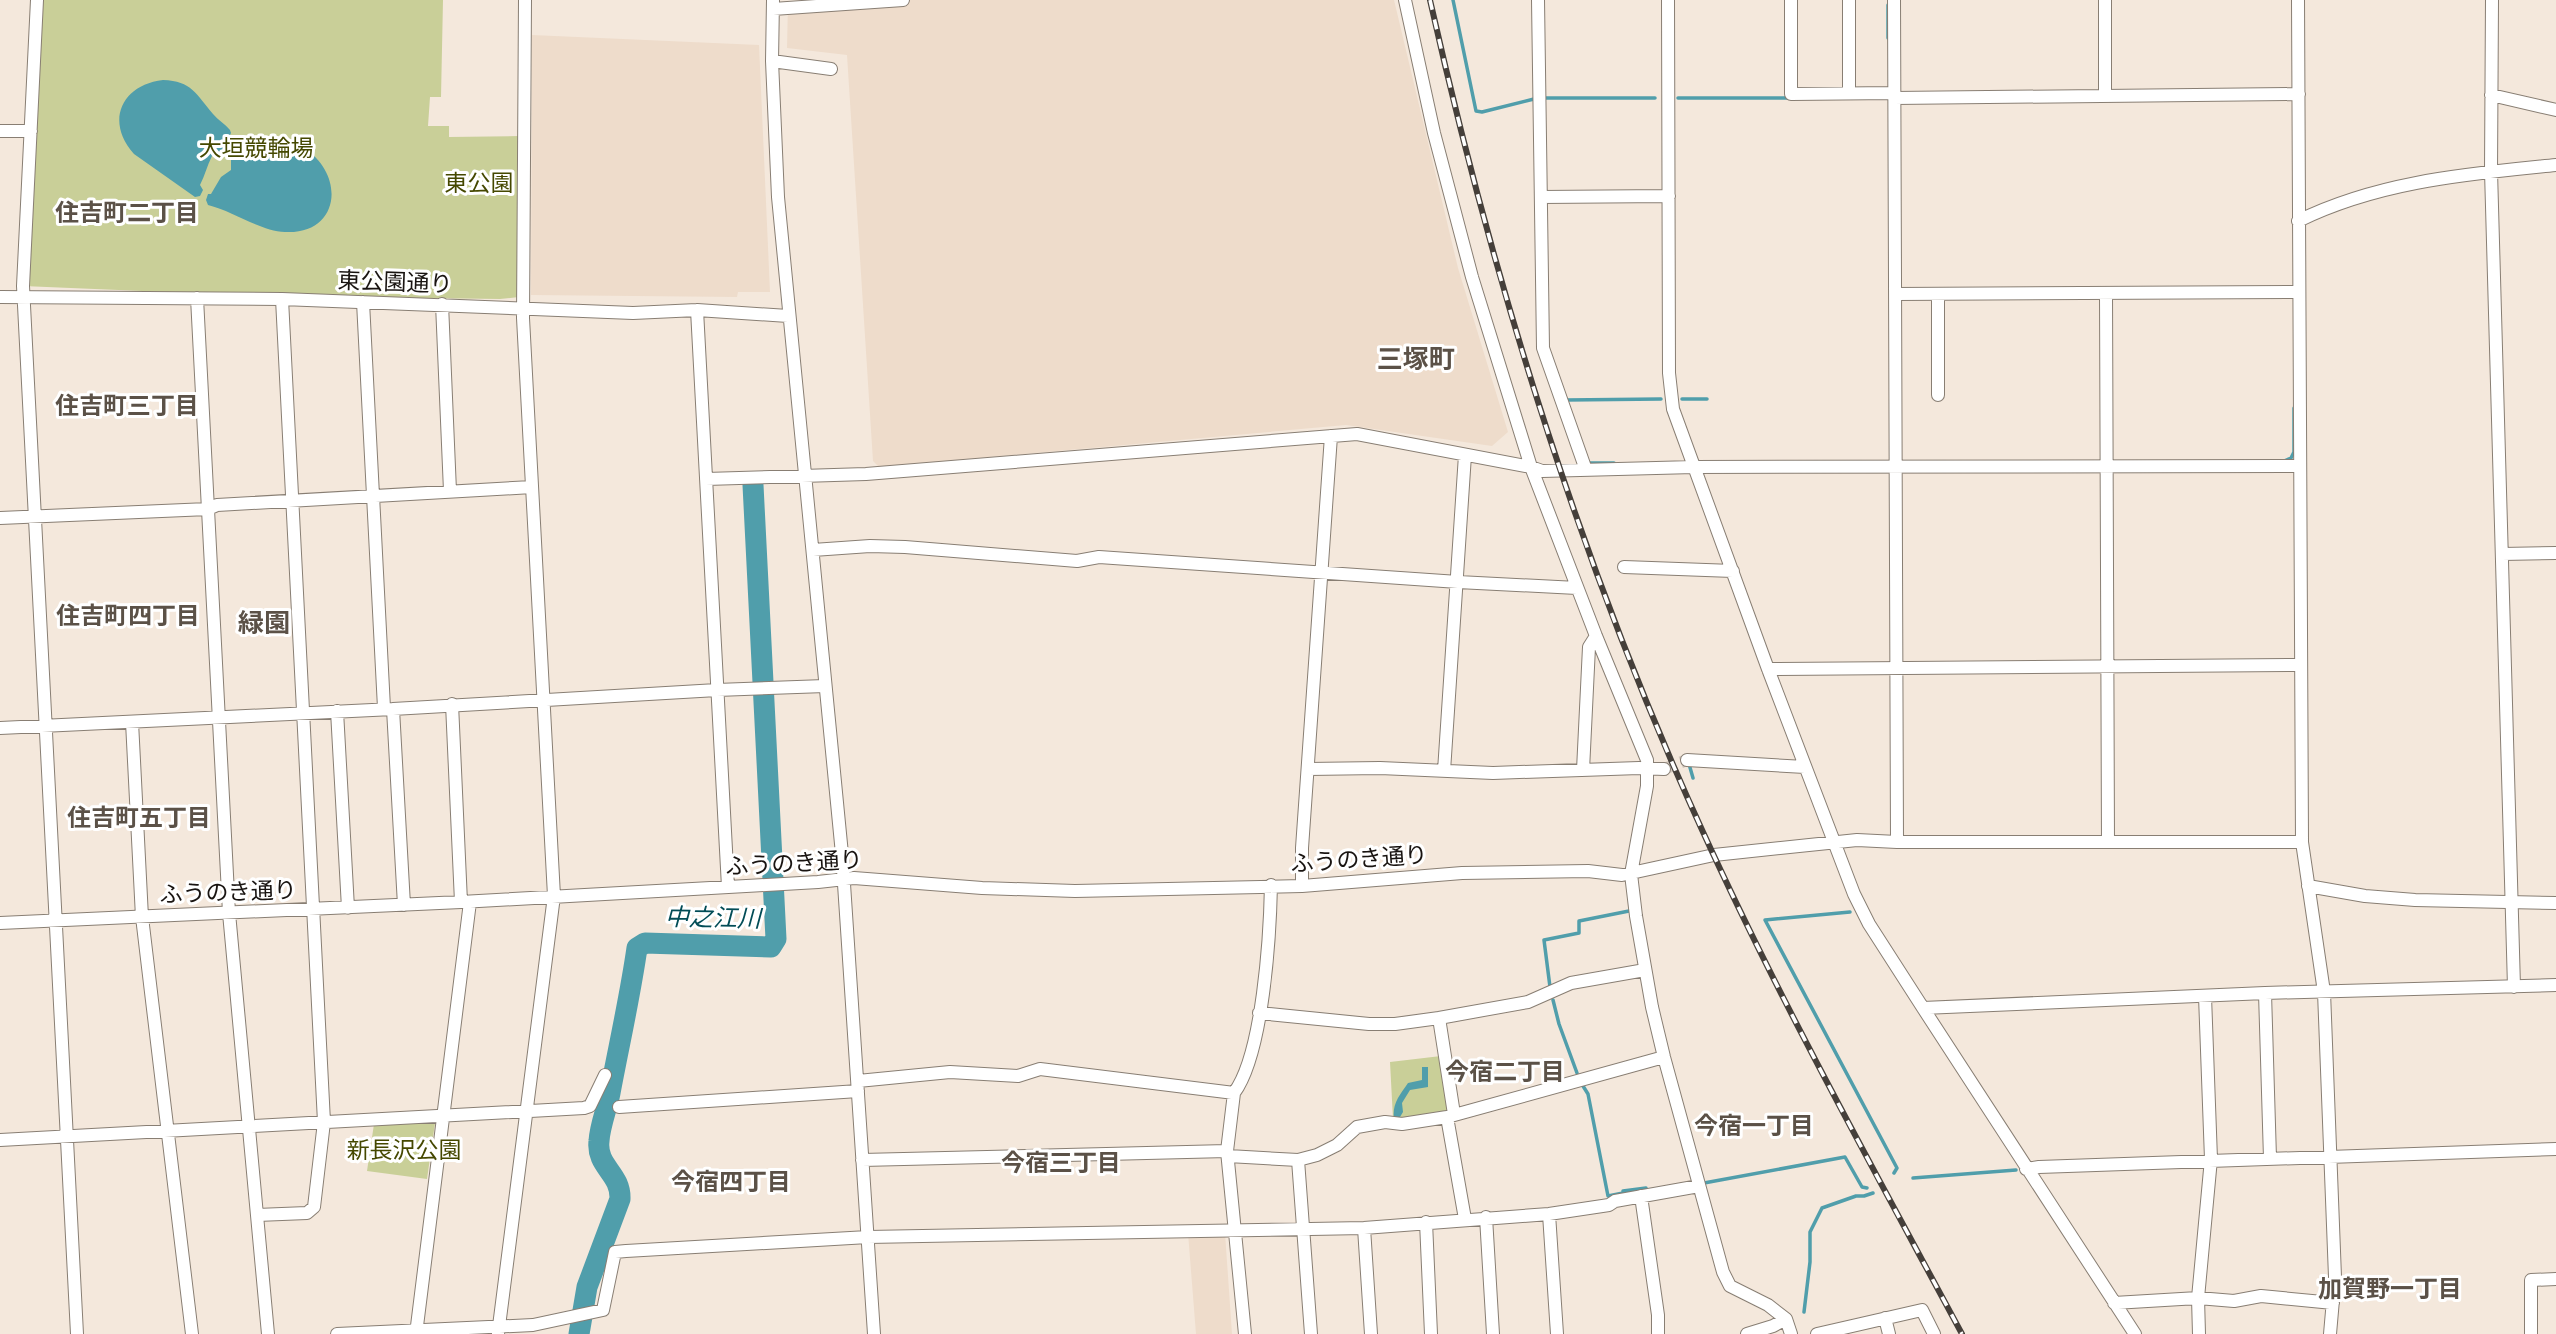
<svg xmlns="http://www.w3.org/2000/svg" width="2556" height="1334" viewBox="0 0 2556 1334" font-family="'Space Grotesk','Noto Sans JP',sans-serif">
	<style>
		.built { fill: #eedccb }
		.green { fill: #c9cf98 }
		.water { fill: #509eab }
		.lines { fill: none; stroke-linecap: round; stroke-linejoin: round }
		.stream { stroke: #509eab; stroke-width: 3.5 }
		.river { stroke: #509eab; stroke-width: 21 }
		.minor-tunnel { stroke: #d3c8be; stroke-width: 12; stroke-dasharray: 12 6; stroke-linecap: butt }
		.minor-casing { stroke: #887e73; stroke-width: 14 }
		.minor { stroke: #fff; stroke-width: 12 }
		.rail-casing { stroke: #453f3a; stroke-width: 6 }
		.rail { stroke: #fff; stroke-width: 3.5; stroke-dasharray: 10; stroke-linecap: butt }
		.labels { text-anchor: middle; stroke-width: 6; stroke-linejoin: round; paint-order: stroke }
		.park-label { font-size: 23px; fill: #454800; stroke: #fff }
		.street-label { font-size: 23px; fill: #191411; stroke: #fff }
		.neighbourhood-label { font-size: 24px; font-weight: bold; fill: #5b5147; stroke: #fff }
		.water-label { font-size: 24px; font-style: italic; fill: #024c56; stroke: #fff }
		.quarter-label { font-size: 26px; font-weight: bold; fill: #5b5147; stroke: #fff }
	</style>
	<rect width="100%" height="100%" fill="#f4e8dc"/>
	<path class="built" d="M 807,0 L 1394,0 L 1458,268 L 1508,432 L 1492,446 L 1346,425 L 879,467 L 873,461 L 847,55 L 787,48 L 788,2 Z
		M 532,35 L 759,45 L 770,292 L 738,292 L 737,297 L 531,295 Z
		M 1188,1233 L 1225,1233 L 1232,1334 L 1196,1334 Z"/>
	<path class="green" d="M 37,0 L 443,0 L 441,97 L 430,97 L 428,126 L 449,126 L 449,137 L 519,136 L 519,297 L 500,299 L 261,296 L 23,286 Z
		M 1441,1056 L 1449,1111 L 1393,1119 L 1390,1062 Z
		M 435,1123 L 427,1179 L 367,1171 L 374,1124 Z"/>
	<path class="water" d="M 163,80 C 192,81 196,94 213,114 C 218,120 225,124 230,130 L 231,133 L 221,153 L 212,156 C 207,166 205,175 200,185 L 203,190 L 200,196 L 195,197 L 134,154 C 105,122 121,85 163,80 Z
		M 242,137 C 251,137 254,141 262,144 C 276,148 291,139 304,148 C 347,176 339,235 285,232 C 260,231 233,211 208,205 L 206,200 L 208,194 L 211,194 L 221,177 L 231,170 L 231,156 L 235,149 L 232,147 L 236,140 L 238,141 Z
		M 1422,1067 L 1428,1067 L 1428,1087 L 1410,1090 L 1402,1103 L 1403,1112 L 1400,1117 L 1394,1119 C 1392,1104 1399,1096 1408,1083 L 1422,1080 Z"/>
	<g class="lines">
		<path class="stream" d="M 1453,0 L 1476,111 L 1482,112 L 1534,99
			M 1888,5 L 1888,38
			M 1544,98 L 1655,98
			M 1678,98 L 1790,98
			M 1682,399 L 1707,399
			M 1566,400 L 1661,399
			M 2284,461 L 2291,458 L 2294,452 L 2294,408
			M 1588,463 L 1614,463
			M 1689,764 L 1693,778
			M 1850,912 L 1765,920 L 1897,1168 L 1894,1173
			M 1550,987 L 1544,940 L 1579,933 L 1579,921 L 1629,911
			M 1553,1000 L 1559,1024 L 1577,1073
			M 1583,1086 L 1588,1094 L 1608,1196 L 1623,1193 L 1623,1191 L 1646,1188
			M 1913,1178 L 2016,1170
			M 1704,1183 L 1845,1157 L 1862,1187 L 1867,1188
			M 1804,1312 L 1810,1262 L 1810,1232 L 1822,1208 L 1856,1196 L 1864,1196 L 1873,1193"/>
		<path class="river" d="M 579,1334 L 587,1287 L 620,1199 C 621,1173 596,1167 599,1141 C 600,1125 607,1109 610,1093 C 619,1045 630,997 637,948 L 645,943 L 771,947 L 776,939 L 753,485"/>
		<path class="minor-tunnel" d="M 1664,769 L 1687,760"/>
		<g class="minor-casing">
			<path id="minor" d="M 37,0 L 23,286 L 77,1334
				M 773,0 L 772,61 L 778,197 L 842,854 L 874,1334
				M 1405,0 L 1434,133 L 1472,277 L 1531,467 L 1596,636 L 1647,760 L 1647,786 L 1631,874 L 1636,916 L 1652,1007 L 1664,1057 L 1723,1272 L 1730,1286 L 1768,1305 L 1786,1319 L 1791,1334
				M 1538,0 L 1543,348 L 1586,470
				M 1668,0 L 1669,373 L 1673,409 L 1768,669 L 1854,894 L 1869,924 L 1923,1008 L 2135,1334
				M 1791,0 L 1791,94 L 1894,93
				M 1849,0 L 1849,93
				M 1894,0 L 1897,842
				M 2298,0 L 2302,842 L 2324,992 L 2335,1277 L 2330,1334
				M 2492,0 L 2491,171 L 2514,987
				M 773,9 L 903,0
				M 772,61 L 831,69
				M 2105,95 L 2105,0
				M 2491,95 L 2556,110
				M 1894,98 L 2299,94
				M 0,131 L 31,131
				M 1541,197 L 1669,196
				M 2298,221 C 2379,181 2468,174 2556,165
				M 1896,294 L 2298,292
				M 2106,294 L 2108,842
				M 0,297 L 282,299 L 633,313 L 697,310 L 788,316
				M 197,298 L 229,913 L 268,1334
				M 363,302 L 384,708
				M 442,304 L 450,491
				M 697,310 L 728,887
				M 1938,395 L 1938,294
				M 706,479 L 866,474 L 1357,434 L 1531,467 L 1542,471 L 1694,467 L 2300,466
				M 0,518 L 208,509 L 217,505 L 532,487
				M 813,550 L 870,546 L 905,547 L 1077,561 L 1099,557 L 1458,582 L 1577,588
				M 2502,554 L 2556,553
				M 1624,567 L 1733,571
				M 1768,669 L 2301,665
				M 452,704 L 461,902
				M 393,709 L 404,905
				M 337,711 L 348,908
				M 132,722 L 142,917 L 192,1334
				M 0,728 L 393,709 L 717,690 L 825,686
				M 1687,760 L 1805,767
				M 1308,769 L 1380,768 L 1493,773 L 1639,768 L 1664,769
				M 1583,770 L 1589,647 L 1596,636
				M 1444,771 L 1465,455
				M 1302,886 L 1302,848 L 1331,436
				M 2308,886 L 2365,896 L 2415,900 L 2556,903
				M 0,923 L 461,902 L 818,882 L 854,878 L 982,888 L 1075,891 L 1302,886 L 1462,873 L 1588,871 L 1622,875 L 1714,855 L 1857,840 L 1897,842 L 2302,842
				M 2265,993 L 2270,1158
				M 1923,1008 L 2265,993 L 2556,985
				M 1259,1013 L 1369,1024 L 1395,1024 L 1439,1018
				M 858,1081 L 950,1072 L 1018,1076 L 1040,1069 L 1234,1093 L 1227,1151 L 1245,1334
				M 1234,1093 C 1263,1054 1270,936 1271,885
				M 619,1107 L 858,1091
				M 1454,1114 L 1439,1018 L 1528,1002 L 1571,983 L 1645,970
				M 1447,1117 L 1465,1219
				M 0,1140 L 584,1108 L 590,1106 L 605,1075
				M 1228,1156 L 1298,1160 L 1317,1155 L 1337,1145 L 1357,1127 L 1385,1122 L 1402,1124 L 1447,1117 L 1664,1057
				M 862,1160 L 1227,1151
				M 1298,1160 L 1311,1334
				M 2026,1169 L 2039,1167 L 2556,1149
				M 1641,1196 L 1658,1315 L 1658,1334
				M 1549,1214 L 1557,1334
				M 257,1215 L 307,1213 L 314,1207 L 324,1122 L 282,299
				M 1486,1217 L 1493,1334
				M 1426,1222 L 1431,1334
				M 1364,1228 L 1371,1334
				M 2114,1303 L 2198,1298 L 2234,1301 L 2261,1296 L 2333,1303
				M 1885,1318 L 1889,1334
				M 337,1334 L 533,1325 L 603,1310 L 615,1252 L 626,1251 L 868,1237 L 1364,1228 L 1549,1214 L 1609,1205 L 1615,1201 L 1699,1186
				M 416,1334 L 470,902
				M 498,1334 L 554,896 L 523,318 L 525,0
				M 1747,1334 L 1773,1326 L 1786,1319
				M 1817,1334 L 1922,1310 L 1934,1334
				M 2199,1334 L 2198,1298 L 2211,1159 L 2205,996
				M 2531,1334 L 2531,1280 L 2556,1279"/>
		</g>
		<use href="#minor" class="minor"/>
		<g class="rail-casing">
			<path id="rail" d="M 1430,0 C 1494,285 1581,566 1703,832 C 1781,1003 1873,1168 1962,1334"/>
		</g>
		<use href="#rail" class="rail"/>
	</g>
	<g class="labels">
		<g class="park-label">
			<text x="256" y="156">大垣競輪場</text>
			<text x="479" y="191">東公園</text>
			<text x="404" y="1158">新長沢公園</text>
		</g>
		<g class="street-label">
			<text transform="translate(395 282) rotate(2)" y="8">東公園通り</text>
			<text transform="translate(1359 859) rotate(-4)" y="8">ふうのき通り</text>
			<text transform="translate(794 863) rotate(-3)" y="8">ふうのき通り</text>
			<text transform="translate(228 892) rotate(-2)" y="8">ふうのき通り</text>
		</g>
		<g class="neighbourhood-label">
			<text x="127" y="221">住吉町二丁目</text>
			<text x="127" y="414">住吉町三丁目</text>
			<text x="128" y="624">住吉町四丁目</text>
			<text x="139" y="826">住吉町五丁目</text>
			<text x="1505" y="1080">今宿二丁目</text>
			<text x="1754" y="1134">今宿一丁目</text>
			<text x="1061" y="1171">今宿三丁目</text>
			<text x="731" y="1190">今宿四丁目</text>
			<text x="2390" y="1297">加賀野一丁目</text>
		</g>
		<g class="water-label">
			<text transform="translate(713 918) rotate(1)" y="8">中之江川</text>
		</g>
		<g class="quarter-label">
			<text x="1416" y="368">三塚町</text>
			<text x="264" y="632">緑園</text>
		</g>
	</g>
</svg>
